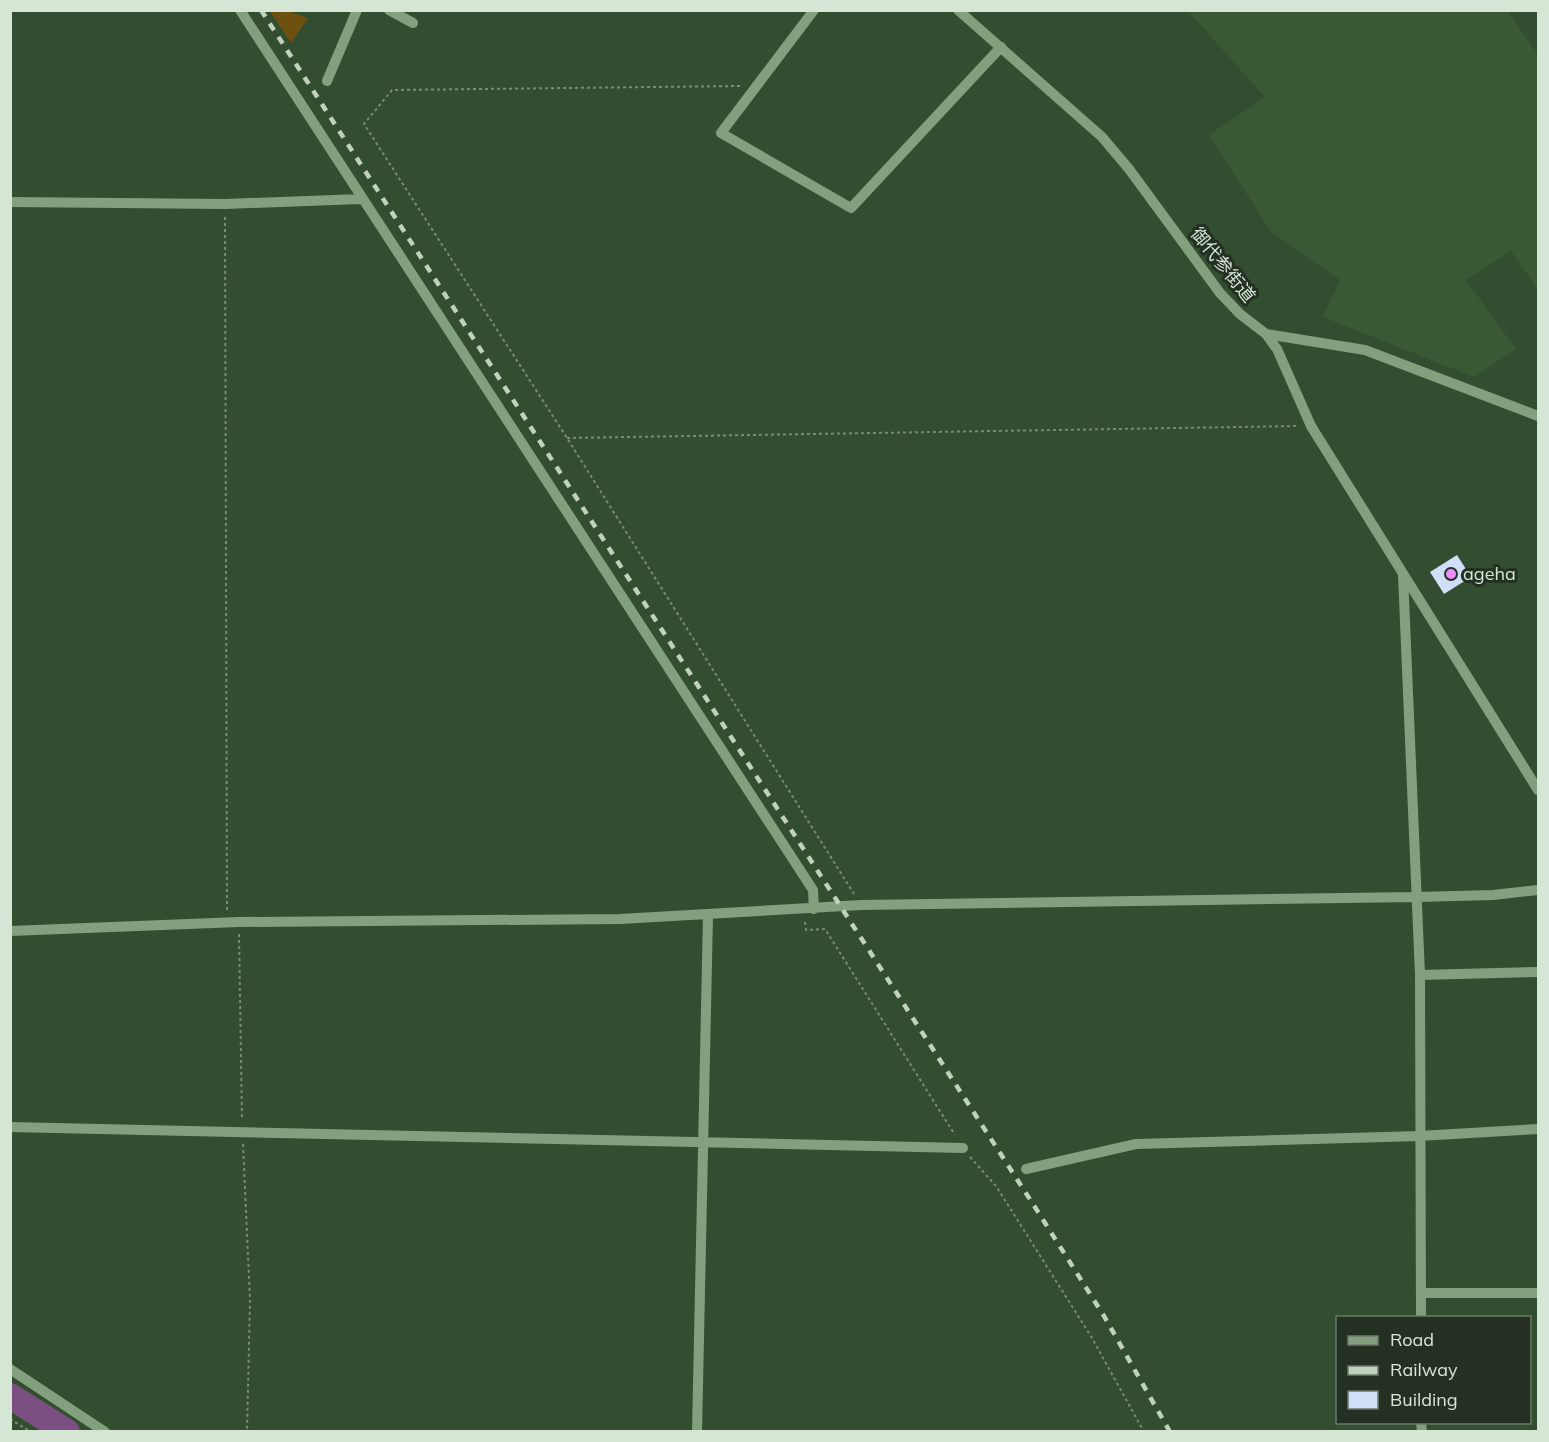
<svg xmlns="http://www.w3.org/2000/svg" width="1549" height="1442" viewBox="0 0 1549 1442" font-family="Mulish,'Noto Sans JP',sans-serif">
	<style>
		.built { fill: #395935 }
		.green { fill: #6f510f }
		.lines { fill: none; stroke-linecap: round; stroke-linejoin: round }
		.river { stroke: #7b4f82; stroke-width: 26 }
		.building { fill: #d0def7 }
		.path { stroke: #768c74; stroke-width: 2; stroke-dasharray: 3 3; stroke-linecap: butt }
		.minor { stroke: #83a07e; stroke-width: 10 }
		.rail { stroke: #c0d1be; stroke-width: 4.5; stroke-dasharray: 8 8; stroke-linecap: butt }
		.poi-dot { fill: #eb8dfb; stroke: #243022; stroke-width: 2 }
		.labels { text-anchor: middle; stroke-width: 6; stroke-linejoin: round; paint-order: stroke }
		.street-label { font-size: 18px; fill: #d6e6d4; stroke: #243022 }
		.poi-label { font-size: 18px; fill: #d6e6d4; stroke: #243022; text-anchor: start }
	</style>
	<rect width="100%" height="100%" fill="#334d30"/>
	<path class="built" d="M 1188,11 L 1508,11 L 1538,55 L 1538,290 L 1511,251 L 1466,280 L 1516,349 L 1474,377 L 1323,317 L 1340,280 L 1271,232 L 1209,135 L 1265,97 Z"/>
	<path class="green" d="M 270,11 L 288,11 L 308,18 L 291,43 Z"/>
	<g class="lines">
		<path class="river" d="M 10,1396 L 67,1432"/>
	</g>
	<path class="building" d="M 1457,555 L 1471,577 L 1444,594 L 1430,572 Z"/>
	<g class="lines">
		<path class="path" d="M 740,86 L 392,90 L 364,124 L 567,438 L 854,894
			M 225,217 L 227,911
			M 567,438 L 1299,426
			M 805,922 L 806,930 L 825,929 L 955,1135
			M 239,934 L 242,1120
			M 243,1144 L 250,1300 L 247,1432
			M 970,1157 L 996,1186 L 1092,1338 L 1144,1432
			M 10,1419 L 31,1432"/>
		<path class="minor" d="M 240,10 L 813,890 L 814,909
			M 389,10 L 413,23
			M 814,10 L 721,133 L 851,208 L 1001,47
			M 958,10 L 1102,137 L 1129,169 L 1220,293 L 1240,314 L 1266,334 L 1365,350 L 1538,416
			M 327,81 L 357,10
			M 10,202 L 225,204 L 361,199
			M 1266,334 L 1277,349 L 1311,426 L 1538,790
			M 1403,575 L 1420,975 L 1421,1318
			M 10,931 L 239,922 L 620,919 L 861,905 L 1416,897 L 1493,895 L 1538,890
			M 1420,975 L 1538,972
			M 10,1127 L 963,1148
			M 1026,1169 L 1136,1144 L 1419,1136 L 1538,1129
			M 1421,1293 L 1538,1293
			M 10,1369 L 105,1432
			M 1421,1422 L 1422,1432
			M 697,1432 L 708,915"/>
		<path class="rail" d="M 261,10 L 1033,1204 L 1104,1316 L 1170,1432"/>
	</g>
	<circle class="poi-dot" cx="1451" cy="574" r="6"/>
	<g class="labels">
		<g class="street-label">
			<text transform="translate(1223 265) rotate(51)" y="6">御代参街道</text>
		</g>
		<g class="poi-label">
			<text x="1463" y="580">ageha</text>
		</g>
	</g>
	<rect width="1549" height="1442" fill="none" stroke="#d6e6d4" stroke-width="24"/>
	<rect x="1336" y="1316" width="195" height="108" fill="#243022" stroke="#6b7969" stroke-width="1.5"/>
	<rect x="1348" y="1336" width="30" height="9" fill="#83a07e" stroke="#6b7969" stroke-width="1.5"/>
	<text x="1390" y="1346" font-size="18" fill="#d6e6d4">Road</text>
	<rect x="1348" y="1366" width="30" height="9" fill="#c0d1be" stroke="#6b7969" stroke-width="1.5"/>
	<text x="1390" y="1376" font-size="18" fill="#d6e6d4">Railway</text>
	<rect x="1348" y="1391" width="30" height="18" fill="#d0def7" stroke="#6b7969" stroke-width="1.5"/>
	<text x="1390" y="1406" font-size="18" fill="#d6e6d4">Building</text>
</svg>
